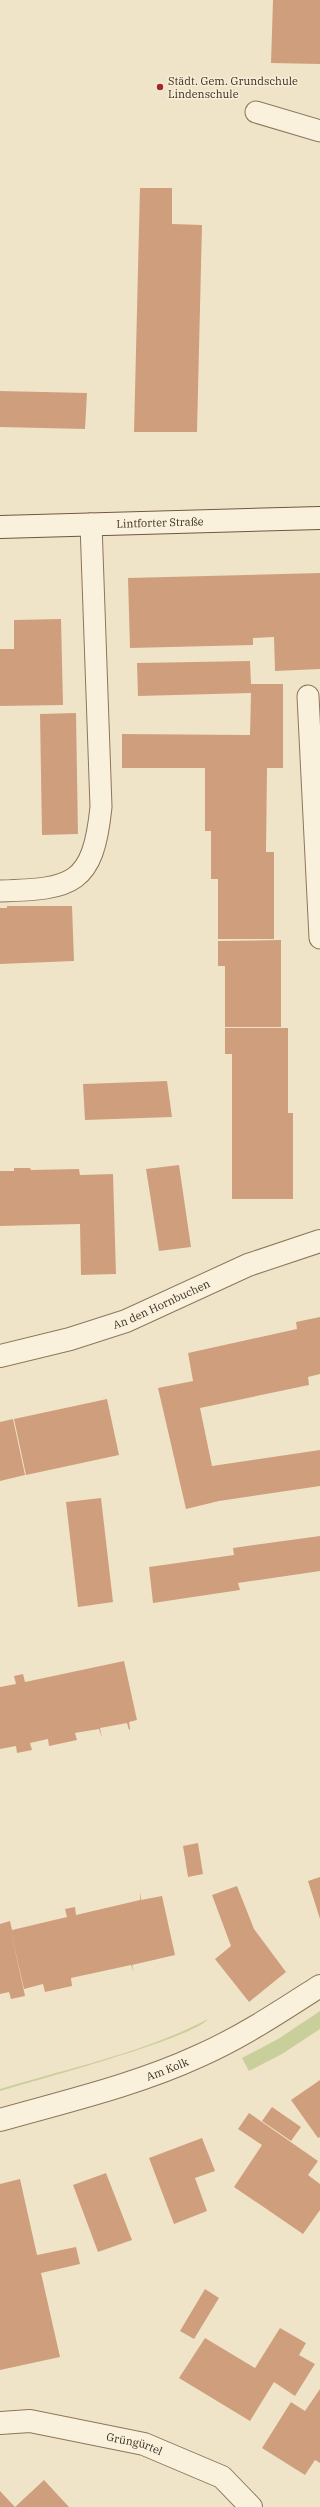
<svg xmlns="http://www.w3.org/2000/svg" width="320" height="2507" viewBox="0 0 320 2507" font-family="'IBM Plex Serif',serif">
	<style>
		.green { fill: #c9cf9b }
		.building { fill: #cf9f7d }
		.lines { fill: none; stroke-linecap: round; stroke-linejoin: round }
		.lane-casing { stroke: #8d765c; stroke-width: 23 }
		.street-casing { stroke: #8d765c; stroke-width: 24 }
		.secondary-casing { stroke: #6f573f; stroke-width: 24 }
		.lane { stroke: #faf1dc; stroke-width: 21 }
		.street { stroke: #faf1dc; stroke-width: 22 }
		.secondary { stroke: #faf1dc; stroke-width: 22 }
		.poi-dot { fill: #9e2a2b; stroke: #f7eed8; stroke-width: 1.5 }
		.labels { text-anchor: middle; stroke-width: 3; stroke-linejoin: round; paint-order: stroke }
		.poi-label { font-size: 11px; fill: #3d2e20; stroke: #f7eed8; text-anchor: start }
		.street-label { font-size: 11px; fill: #3d2e20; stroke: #f7eed8 }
	</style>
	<rect width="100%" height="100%" fill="#f0e4c8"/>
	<path class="green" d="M 320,2011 L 320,2029 L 282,2054 L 249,2071 L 242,2058 L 278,2039 Z
		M 208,2019 C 194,2038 33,2081 0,2091 L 0,2089 C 69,2068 144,2053 208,2019 Z"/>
	<path class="building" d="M 273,0 L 320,0 L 320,64 L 271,63 Z
		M 140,188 L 172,188 L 172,224 L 202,225 L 197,432 L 134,432 Z
		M 0,391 L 87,393 L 85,429 L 0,427 Z
		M 320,573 L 320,669 L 275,671 L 274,637 L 253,638 L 253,645 L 130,648 L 128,578 Z
		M 61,619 L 63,705 L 0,706 L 0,649 L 14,649 L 14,620 Z
		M 250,661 L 251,684 L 283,684 L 283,768 L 267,768 L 266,852 L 274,852 L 274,939 L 218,939 L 218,879 L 211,879 L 211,831 L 205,831 L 205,768 L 122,768 L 122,734 L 250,735 L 251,693 L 138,696 L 137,663 Z
		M 76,713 L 78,834 L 42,835 L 40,714 Z
		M 7,906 L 72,906 L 74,961 L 0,964 L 0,908 L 7,908 Z
		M 281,940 L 281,1027 L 225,1027 L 225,966 L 218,966 L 218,941 Z
		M 225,1028 L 288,1028 L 288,1113 L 293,1113 L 293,1199 L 232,1199 L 232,1054 L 225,1054 Z
		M 167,1081 L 172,1117 L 85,1120 L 83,1084 Z
		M 179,1165 L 191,1247 L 159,1251 L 146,1169 Z
		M 14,1168 L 30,1168 L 31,1170 L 79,1169 L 80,1175 L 113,1174 L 116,1274 L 81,1275 L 80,1224 L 0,1226 L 0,1171 L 14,1171 Z
		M 320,1317 L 320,1374 L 308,1377 L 309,1385 L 200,1408 L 212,1466 L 320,1450 L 320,1486 L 219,1501 L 186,1509 L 158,1388 L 193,1381 L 188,1353 L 297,1329 L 296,1322 Z
		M 107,1399 L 119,1455 L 26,1475 L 14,1419 Z
		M 13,1419 L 25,1475 L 0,1481 L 0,1422 Z
		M 101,1498 L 113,1602 L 78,1607 L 66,1502 Z
		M 320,1536 L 320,1571 L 238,1583 L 240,1590 L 153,1603 L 149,1567 L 234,1555 L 233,1548 Z
		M 124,1661 L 137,1720 L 129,1722 L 130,1729 L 129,1730 L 127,1723 L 100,1728 L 102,1738 L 99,1729 L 75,1733 L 77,1740 L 49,1746 L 48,1739 L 30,1743 L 32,1750 L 17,1753 L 16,1746 L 0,1749 L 0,1687 L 16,1684 L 14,1676 L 23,1674 L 25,1682 Z
		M 198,1843 L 203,1874 L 188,1877 L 183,1846 Z
		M 320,1877 L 320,1919 L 308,1881 Z
		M 237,1886 L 254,1929 L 286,1972 L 249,2002 L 215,1959 L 231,1946 L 212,1895 Z
		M 140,1892 L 141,1900 L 162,1896 L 175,1955 L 132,1965 L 134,1972 L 131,1965 L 71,1978 L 72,1986 L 45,1992 L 43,1984 L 24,1989 L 11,1932 L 25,1996 L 11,1999 L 9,1992 L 0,1994 L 0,1924 L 10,1921 L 12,1930 L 67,1917 L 65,1909 L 75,1907 L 76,1915 L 140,1900 Z
		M 320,2080 L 320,2137 L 318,2138 L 291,2100 Z
		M 272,2107 L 301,2127 L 291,2141 L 262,2121 Z
		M 249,2113 L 318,2161 L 308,2175 L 320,2184 L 320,2210 L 303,2234 L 234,2187 L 262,2145 L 238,2129 Z
		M 202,2138 L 215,2171 L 195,2178 L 207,2211 L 174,2224 L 149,2158 Z
		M 106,2173 L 132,2240 L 98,2252 L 73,2185 Z
		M 20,2179 L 37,2255 L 76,2247 L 80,2264 L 41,2273 L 60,2357 L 0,2370 L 0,2184 Z
		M 205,2289 L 219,2298 L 194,2339 L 180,2331 Z
		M 280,2328 L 306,2343 L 299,2355 L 315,2364 L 295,2396 L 274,2382 L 250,2421 L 179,2378 L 205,2338 L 255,2368 Z
		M 320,2389 L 320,2463 L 315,2460 L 305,2475 L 262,2448 L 291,2402 L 305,2411 Z
		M 44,2480 L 69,2507 L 0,2507 L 0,2491 L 15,2507 Z"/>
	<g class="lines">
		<g class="lane-casing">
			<path id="lane" d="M 256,112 L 320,131
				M 308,696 L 320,938
				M 0,891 C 73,889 93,885 101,807 L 91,524"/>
		</g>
		<g class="street-casing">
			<g id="street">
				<path id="s1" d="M 0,1356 L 70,1339 L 126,1321 L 248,1265 L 320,1241"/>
				<path id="s2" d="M 0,2120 C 67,2101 136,2085 199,2056 C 242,2037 281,2011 320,1986"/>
				<path id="s3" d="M 0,2423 L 30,2421 L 144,2444 L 222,2477 L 251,2507"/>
			</g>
		</g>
		<g class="secondary-casing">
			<g id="secondary">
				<path id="s4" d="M 0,527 L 320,518"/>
			</g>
		</g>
		<use href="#lane" class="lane"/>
		<use href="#street" class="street"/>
		<use href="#secondary" class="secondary"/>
	</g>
	<circle class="poi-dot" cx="160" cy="87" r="4"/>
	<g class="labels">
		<g class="poi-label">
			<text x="168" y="85">Städt. Gem. Grundschule<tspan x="168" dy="13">Lindenschule</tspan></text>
		</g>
		<g class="street-label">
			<text dy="4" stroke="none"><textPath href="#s4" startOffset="160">Lintforter Straße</textPath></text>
			<text dy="4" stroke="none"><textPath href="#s1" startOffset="170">An den Hornbuchen</textPath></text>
			<text dy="4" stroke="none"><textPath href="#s2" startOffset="175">Am Kolk</textPath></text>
			<text dy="4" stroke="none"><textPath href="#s3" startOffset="137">Grüngürtel</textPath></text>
		</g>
	</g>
</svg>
